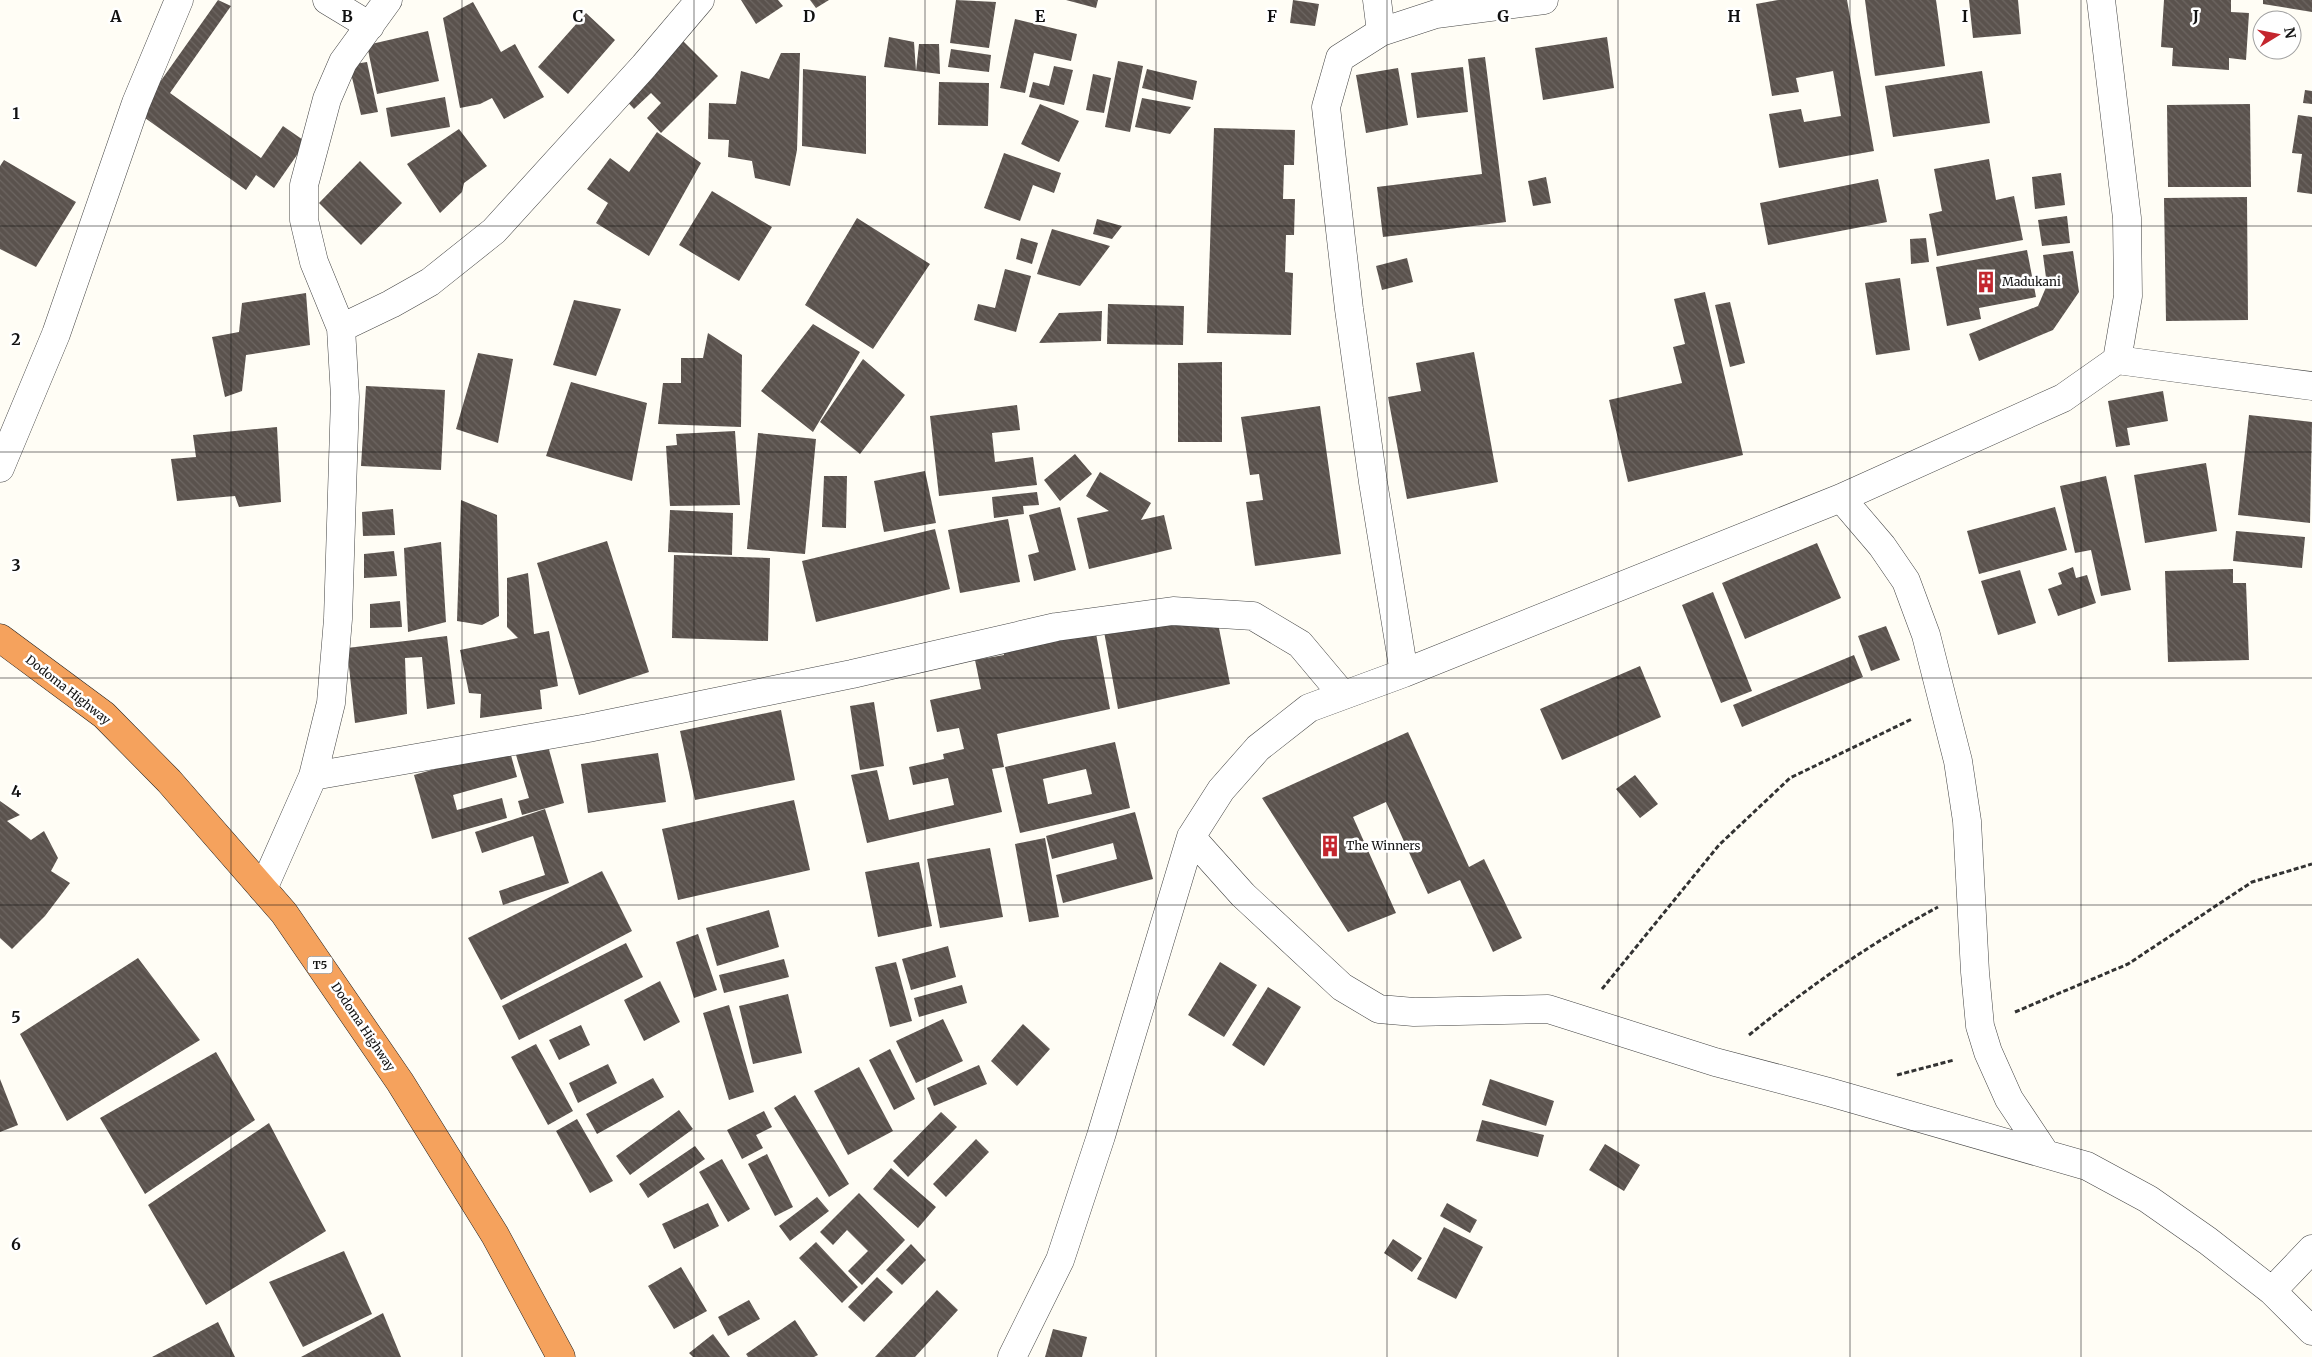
<svg xmlns="http://www.w3.org/2000/svg" width="2312" height="1357" viewBox="0 0 2312 1357" font-family="Merriweather,serif">
	<style>
		.building { fill: url(#building-back-hatch); fill-rule: evenodd }
		.lines { fill: none; stroke-linecap: round; stroke-linejoin: round }
		.minor-casing { stroke: #444; stroke-width: 29 }
		.highway-casing { stroke: #222; stroke-width: 29 }
		.path { stroke: #333; stroke-width: 3; stroke-dasharray: 5 2.5; stroke-linecap: butt }
		.minor { stroke: #fff; stroke-width: 28 }
		.highway { stroke: #f5a25d; stroke-width: 28 }
		.grid { fill: none; stroke: #111; stroke-width: 1; stroke-opacity: 0.55 }
		.labels { text-anchor: middle; stroke-width: 5; stroke-linejoin: round; paint-order: stroke }
		.shield { fill: #fff; stroke: #585858; stroke-width: 1 }
		.shield-label { font-size: 11px; font-weight: bold; fill: #111 }
		.poi-label { font-size: 12px; fill: #111; stroke: #fff; text-anchor: start }
		.street-label { font-size: 12px; fill: #111; stroke: #fff }
		.grid-label { font-size: 16px; text-anchor: middle; font-weight: bold; fill: #111; stroke: #fff; stroke-width: 5; stroke-linejoin: round; paint-order: stroke }
	</style>
	<defs>
		<pattern id="building-back-hatch" width="6" height="6" patternUnits="userSpaceOnUse" patternTransform="scale(1.25)"><rect width="6" height="6" fill="#5a524d"/><path d="M-1 5l2 2M0 0l6 6M5-1l2 2" fill="none" stroke="#6d6662"/></pattern>
	</defs>
	<rect width="100%" height="100%" fill="#fffdf5"/>
	<path class="building" d="M 218,0 L 231,6 L 170,93 L 261,158 L 283,126 L 306,142 L 274,188 L 256,175 L 246,190 L 138,113 Z
		M 741,0 L 778,0 L 783,6 L 756,24 Z
		M 810,0 L 829,0 L 816,8 Z
		M 956,0 L 996,2 L 989,48 L 950,43 Z
		M 1066,0 L 1098,0 L 1096,8 Z
		M 1293,0 L 1319,4 L 1315,26 L 1290,23 Z
		M 1778,0 L 1847,0 L 1874,151 L 1779,168 L 1769,114 L 1801,109 L 1804,122 L 1841,116 L 1833,71 L 1796,78 L 1799,92 L 1772,96 L 1756,4 Z
		M 1865,0 L 1936,0 L 1945,66 L 1875,76 Z
		M 1969,0 L 2018,0 L 2021,34 L 1973,38 Z
		M 2164,0 L 2231,0 L 2231,12 L 2249,13 L 2246,60 L 2229,58 L 2229,70 L 2172,66 L 2173,48 L 2161,47 Z
		M 2263,0 L 2312,0 L 2312,12 L 2263,4 Z
		M 473,2 L 501,52 L 515,44 L 544,97 L 504,119 L 492,98 L 480,104 L 460,108 L 443,18 Z
		M 586,13 L 615,40 L 568,94 L 538,67 Z
		M 1015,19 L 1077,34 L 1071,61 L 1034,53 L 1025,93 L 1000,88 Z
		M 428,31 L 439,81 L 377,94 L 367,45 Z
		M 678,36 L 718,76 L 661,133 L 647,118 L 661,103 L 651,93 L 634,109 L 620,94 Z
		M 889,37 L 914,42 L 916,71 L 919,44 L 939,44 L 940,74 L 884,67 Z
		M 1607,37 L 1614,88 L 1543,100 L 1535,48 Z
		M 951,49 L 991,55 L 989,72 L 948,67 Z
		M 781,53 L 800,53 L 797,150 L 790,186 L 755,178 L 752,161 L 728,157 L 729,140 L 708,139 L 709,103 L 736,104 L 741,71 L 769,79 Z
		M 1485,57 L 1506,222 L 1383,237 L 1377,187 L 1482,174 L 1468,59 Z
		M 1118,61 L 1143,66 L 1130,132 L 1105,127 Z
		M 367,62 L 378,112 L 361,115 L 349,65 Z
		M 1054,66 L 1073,70 L 1064,105 L 1029,97 L 1033,82 L 1049,86 Z
		M 1463,67 L 1468,112 L 1417,118 L 1411,73 Z
		M 1398,68 L 1408,125 L 1366,133 L 1356,75 Z
		M 803,69 L 866,76 L 866,154 L 802,146 Z
		M 1147,69 L 1197,81 L 1193,100 L 1142,88 Z
		M 1982,71 L 1990,123 L 1893,137 L 1885,86 Z
		M 1093,74 L 1111,78 L 1104,113 L 1086,110 Z
		M 939,82 L 989,83 L 988,126 L 938,125 Z
		M 2305,90 L 2312,91 L 2312,104 L 2303,103 Z
		M 445,97 L 450,127 L 391,137 L 386,108 Z
		M 1142,98 L 1191,107 L 1170,134 L 1135,127 Z
		M 1040,104 L 1079,121 L 1059,162 L 1021,144 Z
		M 2250,104 L 2251,187 L 2168,187 L 2167,105 Z
		M 2298,115 L 2312,117 L 2312,194 L 2297,192 L 2302,154 L 2292,153 Z
		M 1214,128 L 1295,130 L 1294,165 L 1284,165 L 1283,199 L 1295,199 L 1294,235 L 1286,235 L 1285,272 L 1293,273 L 1291,335 L 1207,333 Z
		M 459,129 L 487,166 L 464,183 L 462,192 L 440,213 L 407,164 Z
		M 657,132 L 701,163 L 649,256 L 596,223 L 608,203 L 587,189 L 610,158 L 629,172 Z
		M 1004,153 L 1061,173 L 1054,193 L 1033,185 L 1020,221 L 984,208 Z
		M 1989,159 L 1996,200 L 2014,196 L 2023,240 L 1937,256 L 1929,214 L 1942,211 L 1934,169 Z
		M 4,160 L 76,202 L 36,267 L 0,249 L 0,166 Z
		M 360,161 L 402,203 L 361,245 L 319,203 Z
		M 2061,173 L 2065,205 L 2035,209 L 2032,177 Z
		M 1546,177 L 1551,203 L 1533,206 L 1528,181 Z
		M 1878,179 L 1887,222 L 1768,245 L 1760,203 Z
		M 712,191 L 772,227 L 739,281 L 679,245 Z
		M 2247,197 L 2248,320 L 2166,321 L 2164,198 Z
		M 2067,216 L 2070,243 L 2042,246 L 2038,220 Z
		M 857,218 L 930,264 L 873,349 L 805,305 Z
		M 1097,219 L 1122,226 L 1112,239 L 1093,234 Z
		M 1052,229 L 1110,246 L 1080,286 L 1037,274 Z
		M 1021,238 L 1038,243 L 1032,264 L 1016,259 Z
		M 1926,238 L 1929,262 L 1911,264 L 1910,239 Z
		M 2027,250 L 2036,297 L 1979,308 L 1981,319 L 1947,326 L 1936,267 Z
		M 2073,251 L 2079,292 L 2053,330 L 1979,361 L 1969,334 L 2038,306 L 2047,285 L 2043,255 Z
		M 1407,258 L 1413,282 L 1382,290 L 1376,266 Z
		M 1005,269 L 1031,276 L 1016,332 L 974,320 L 978,304 L 995,308 Z
		M 1900,278 L 1910,350 L 1876,355 L 1865,283 Z
		M 1705,292 L 1743,455 L 1628,482 L 1609,400 L 1682,383 L 1673,347 L 1685,344 L 1674,299 Z
		M 306,293 L 310,345 L 246,355 L 242,391 L 225,397 L 212,337 L 239,332 L 242,303 Z
		M 574,300 L 621,309 L 596,376 L 553,365 Z
		M 1730,302 L 1745,363 L 1730,367 L 1715,305 Z
		M 1108,304 L 1184,306 L 1183,345 L 1107,344 Z
		M 1102,311 L 1101,341 L 1039,343 L 1059,313 Z
		M 813,324 L 860,352 L 813,432 L 761,391 Z
		M 708,333 L 742,355 L 741,427 L 658,424 L 663,383 L 681,383 L 681,358 L 703,358 Z
		M 1474,352 L 1498,482 L 1407,499 L 1388,397 L 1421,391 L 1416,363 Z
		M 478,353 L 513,359 L 498,443 L 456,429 Z
		M 863,359 L 905,395 L 860,454 L 820,422 Z
		M 1222,362 L 1222,442 L 1178,442 L 1178,363 Z
		M 571,382 L 647,403 L 632,481 L 546,456 Z
		M 366,386 L 445,390 L 441,470 L 361,466 Z
		M 2163,391 L 2168,421 L 2127,428 L 2130,445 L 2116,447 L 2108,401 Z
		M 1017,405 L 1020,430 L 992,433 L 995,462 L 1033,457 L 1037,485 L 939,496 L 930,416 Z
		M 1320,406 L 1341,554 L 1255,566 L 1246,502 L 1263,500 L 1259,474 L 1250,475 L 1241,417 Z
		M 2249,415 L 2312,422 L 2310,523 L 2238,515 Z
		M 277,427 L 281,502 L 239,507 L 235,496 L 177,501 L 171,459 L 196,457 L 193,435 Z
		M 735,431 L 740,505 L 670,506 L 666,446 L 677,445 L 676,434 Z
		M 758,433 L 816,439 L 805,554 L 747,549 Z
		M 1075,454 L 1092,474 L 1060,501 L 1044,480 Z
		M 2206,463 L 2217,531 L 2145,543 L 2134,475 Z
		M 925,471 L 936,523 L 884,532 L 874,481 Z
		M 1100,472 L 1151,503 L 1141,520 L 1164,515 L 1172,549 L 1089,569 L 1077,518 L 1109,511 L 1086,496 Z
		M 824,476 L 847,476 L 846,528 L 822,527 Z
		M 2106,476 L 2131,590 L 2101,596 L 2091,550 L 2075,553 L 2060,486 Z
		M 1037,492 L 1039,505 L 1023,506 L 1024,514 L 994,518 L 992,497 Z
		M 461,500 L 497,515 L 499,616 L 482,625 L 457,621 Z
		M 1060,507 L 1076,570 L 1034,581 L 1028,555 L 1039,552 L 1029,515 Z
		M 2055,507 L 2067,550 L 1979,574 L 1967,531 Z
		M 393,509 L 395,535 L 363,536 L 362,512 Z
		M 670,510 L 733,513 L 732,555 L 668,552 Z
		M 1008,519 L 1020,582 L 960,593 L 948,530 Z
		M 935,529 L 950,589 L 816,622 L 802,561 Z
		M 2236,531 L 2305,537 L 2302,568 L 2233,561 Z
		M 607,541 L 649,672 L 579,695 L 537,563 Z
		M 441,542 L 446,622 L 408,632 L 404,548 Z
		M 1817,543 L 1841,598 L 1745,639 L 1722,583 Z
		M 394,551 L 397,576 L 364,578 L 364,554 Z
		M 674,555 L 770,558 L 768,641 L 672,638 Z
		M 2073,567 L 2076,578 L 2087,575 L 2096,603 L 2058,616 L 2048,589 L 2062,584 L 2058,573 Z
		M 2233,569 L 2233,583 L 2246,583 L 2249,660 L 2168,662 L 2165,571 Z
		M 2020,570 L 2036,623 L 1998,635 L 1981,581 Z
		M 528,573 L 534,634 L 549,631 L 558,686 L 540,690 L 542,709 L 480,718 L 481,694 L 469,693 L 460,650 L 518,638 L 507,627 L 507,578 Z
		M 1713,592 L 1752,691 L 1721,703 L 1682,605 Z
		M 400,601 L 402,627 L 370,628 L 370,604 Z
		M 1214,603 L 1230,684 L 1118,709 L 1103,626 Z
		M 1886,626 L 1900,660 L 1871,671 L 1858,636 Z
		M 1095,628 L 1110,709 L 997,734 L 1004,767 L 992,769 L 1002,812 L 867,843 L 851,775 L 877,770 L 889,820 L 954,805 L 948,778 L 913,785 L 909,767 L 944,759 L 943,754 L 964,749 L 959,728 L 937,732 L 930,700 L 981,689 L 975,660 L 1004,655 L 1003,647 Z
		M 447,636 L 455,704 L 427,709 L 422,657 L 405,658 L 407,714 L 355,723 L 347,648 Z
		M 1854,655 L 1863,677 L 1742,727 L 1733,705 Z
		M 1640,666 L 1661,717 L 1562,760 L 1540,709 Z
		M 874,702 L 884,766 L 860,770 L 850,706 Z
		M 781,710 L 795,780 L 695,800 L 680,731 Z
		M 1408,732 L 1469,867 L 1484,859 L 1522,938 L 1493,952 L 1460,880 L 1428,894 L 1386,802 L 1353,817 L 1396,913 L 1348,932 L 1262,798 Z
		M 1115,742 L 1130,808 L 1020,833 L 1005,767 ZM 1086,769 L 1092,794 L 1048,804 L 1043,779 Z
		M 548,746 L 564,803 L 522,815 L 518,801 L 529,798 L 516,755 Z
		M 509,748 L 517,777 L 453,795 L 457,810 L 502,798 L 507,818 L 432,839 L 414,775 Z
		M 658,753 L 666,802 L 588,813 L 581,764 Z
		M 1635,775 L 1658,804 L 1640,818 L 1616,789 Z
		M 794,800 L 810,870 L 678,900 L 662,829 Z
		M 0,801 L 20,815 L 7,821 L 31,840 L 44,831 L 58,858 L 51,871 L 70,883 L 45,916 L 12,949 L 0,938 Z
		M 545,809 L 569,883 L 503,905 L 499,891 L 545,875 L 533,836 L 482,853 L 475,832 Z
		M 1135,812 L 1153,879 L 1063,903 L 1056,875 L 1117,859 L 1113,843 L 1052,859 L 1046,836 Z
		M 1045,838 L 1059,917 L 1029,922 L 1015,844 Z
		M 990,848 L 1003,917 L 940,928 L 927,859 Z
		M 919,862 L 932,926 L 878,937 L 865,872 Z
		M 602,871 L 632,931 L 501,1000 L 468,938 Z
		M 769,910 L 779,947 L 717,966 L 706,928 Z
		M 698,934 L 717,990 L 694,998 L 676,942 Z
		M 626,943 L 643,977 L 519,1040 L 502,1006 Z
		M 948,946 L 956,977 L 911,990 L 902,959 Z
		M 138,958 L 200,1040 L 67,1121 L 20,1034 Z
		M 784,959 L 789,977 L 724,993 L 719,975 Z
		M 896,962 L 912,1021 L 890,1027 L 875,967 Z
		M 1220,962 L 1257,985 L 1224,1037 L 1188,1015 Z
		M 660,981 L 680,1022 L 644,1041 L 624,1000 Z
		M 962,985 L 967,1003 L 919,1017 L 914,998 Z
		M 1268,987 L 1301,1007 L 1264,1066 L 1232,1045 Z
		M 788,994 L 802,1053 L 753,1064 L 739,1006 Z
		M 729,1005 L 754,1092 L 729,1100 L 703,1013 Z
		M 943,1019 L 963,1061 L 916,1083 L 896,1041 Z
		M 1023,1024 L 1050,1049 L 1017,1086 L 991,1061 Z
		M 581,1025 L 590,1045 L 559,1060 L 549,1040 Z
		M 536,1044 L 573,1111 L 548,1125 L 511,1057 Z
		M 890,1049 L 915,1099 L 894,1110 L 869,1060 Z
		M 216,1052 L 255,1120 L 145,1194 L 100,1118 Z
		M 608,1064 L 617,1083 L 578,1103 L 569,1083 Z
		M 979,1065 L 987,1084 L 934,1106 L 927,1088 Z
		M 859,1067 L 893,1131 L 848,1155 L 814,1091 Z
		M 653,1078 L 664,1097 L 597,1134 L 586,1114 Z
		M 0,1079 L 18,1125 L 0,1132 Z
		M 1490,1079 L 1554,1101 L 1546,1126 L 1482,1105 Z
		M 795,1095 L 849,1184 L 829,1197 L 774,1108 Z
		M 679,1110 L 693,1129 L 630,1175 L 616,1156 Z
		M 764,1111 L 772,1127 L 756,1135 L 763,1148 L 742,1159 L 727,1130 Z
		M 941,1112 L 957,1127 L 908,1177 L 893,1161 Z
		M 577,1119 L 613,1181 L 590,1193 L 556,1131 Z
		M 1482,1120 L 1544,1135 L 1538,1157 L 1476,1141 Z
		M 269,1123 L 326,1231 L 206,1305 L 148,1205 Z
		M 976,1139 L 989,1152 L 946,1197 L 933,1184 Z
		M 1605,1144 L 1640,1165 L 1624,1191 L 1589,1170 Z
		M 695,1146 L 705,1159 L 648,1198 L 639,1184 Z
		M 767,1154 L 793,1207 L 775,1216 L 748,1164 Z
		M 722,1159 L 750,1209 L 728,1222 L 699,1172 Z
		M 891,1168 L 936,1207 L 918,1228 L 873,1189 Z
		M 859,1193 L 905,1240 L 862,1285 L 848,1271 L 868,1251 L 847,1230 L 833,1245 L 820,1232 Z
		M 817,1197 L 829,1211 L 790,1241 L 779,1226 Z
		M 708,1203 L 719,1226 L 674,1249 L 662,1224 Z
		M 1447,1203 L 1477,1220 L 1470,1233 L 1440,1216 Z
		M 1444,1227 L 1483,1247 L 1456,1299 L 1417,1279 Z
		M 1393,1239 L 1422,1258 L 1412,1272 L 1384,1253 Z
		M 816,1242 L 858,1287 L 842,1303 L 799,1258 Z
		M 911,1244 L 926,1260 L 902,1285 L 886,1270 Z
		M 344,1251 L 372,1314 L 303,1347 L 269,1282 Z
		M 681,1267 L 707,1311 L 674,1329 L 648,1286 Z
		M 877,1277 L 893,1292 L 864,1322 L 848,1307 Z
		M 937,1290 L 958,1310 L 915,1357 L 875,1357 Z
		M 749,1300 L 760,1319 L 728,1336 L 718,1317 Z
		M 383,1313 L 401,1357 L 301,1357 Z
		M 795,1320 L 818,1355 L 814,1357 L 748,1357 L 746,1354 Z
		M 218,1322 L 235,1357 L 152,1357 Z
		M 1053,1329 L 1087,1337 L 1082,1357 L 1045,1357 Z
		M 713,1334 L 730,1357 L 693,1357 L 689,1353 Z"/>
	<g class="lines">
		<g class="minor-casing">
			<path id="minor" d="M 327,0 L 370,26
				M 1377,0 L 1381,32
				M 341,328 L 391,304 L 430,282 L 494,231 L 644,66 L 700,0
				M 2117,360 L 2312,386
				M 0,468 L 56,334 L 136,103 L 179,0
				M 1841,498 L 1882,546 L 1906,581 L 1926,635 L 1958,761 L 1967,821 L 1975,972 L 1980,1026 L 1988,1052 L 2009,1099 L 2045,1153
				M 1404,673 L 1373,482 L 1349,309 L 1326,107 L 1340,58 L 1381,32 L 1436,14 L 1544,0
				M 313,776 L 588,728 L 852,674 L 1056,627 L 1173,611 L 1253,616 L 1300,644 L 1342,694
				M 1191,837 L 1243,895 L 1342,987 L 1379,1009 L 1414,1012 L 1548,1009 L 1715,1062 L 1829,1092 L 2087,1166 L 2148,1199 L 2208,1241 L 2272,1291 L 2312,1331
				M 263,889 L 313,776 L 331,703 L 338,619 L 345,397 L 341,328 L 314,262 L 304,220 L 304,185 L 327,99 L 343,62 L 388,0
				M 2272,1291 L 2312,1249
				M 1012,1357 L 1060,1260 L 1101,1136 L 1191,837 L 1221,790 L 1258,748 L 1309,708 L 1404,673 L 1841,498 L 2063,398 L 2117,360 L 2128,296 L 2127,218 L 2101,0"/>
		</g>
		<g class="highway-casing">
			<path id="highway" d="M 0,638 L 104,715 L 169,781 L 284,913 L 400,1082 L 495,1235 L 561,1357"/>
		</g>
		<path class="path" d="M 1602,989 L 1719,845 L 1790,778 L 1912,719
			M 2015,1012 L 2128,964 L 2252,882 L 2312,864
			M 1749,1035 C 1810,986 1869,944 1938,907
			M 1897,1075 L 1954,1060"/>
		<use href="#minor" class="minor"/>
		<use href="#highway" class="highway"/>
	</g>
	<path class="grid" d="M 231,0 L 231,1357M 462,0 L 462,1357M 694,0 L 694,1357M 925,0 L 925,1357M 1156,0 L 1156,1357M 1387,0 L 1387,1357M 1618,0 L 1618,1357M 1850,0 L 1850,1357M 2081,0 L 2081,1357M 0,226 L 2312,226M 0,452 L 2312,452M 0,678 L 2312,678M 0,905 L 2312,905M 0,1131 L 2312,1131"/>
	<defs>
		<g id="building-bare" transform="scale(1.725)"><path d="M-4-6H4V6H1V3H-1V6H-4ZM-2.5-4.3h1.7v1.8h-1.7ZM.8-4.3h1.7v1.8H.8ZM-2.5-1h1.7V.8h-1.7ZM.8-1h1.7V.8H.8Z" fill="#c4262e" stroke="#fff" stroke-width="2.5" paint-order="stroke"/></g>
	</defs>
	<g fill-rule="evenodd">
		<use href="#building-bare" x="1986" y="282"/>
		<use href="#building-bare" x="1330" y="846"/>
	</g>
	<g class="labels">
		<rect class="shield" x="307.5" y="956.5" width="25" height="17" rx="4"/>
		<g class="shield-label">
			<text x="320" y="969">T5</text>
		</g>
		<g class="poi-label">
			<text x="2002" y="286">Madukani</text>
			<text x="1346" y="850">The Winners</text>
		</g>
		<g class="street-label">
			<text transform="translate(68 690) rotate(38)" y="4">Dodoma Highway</text>
			<text transform="translate(363 1027) rotate(56)" y="4">Dodoma Highway</text>
		</g>
	</g>
	<g class="grid-label">
		<text x="116" y="22">A</text>
		<text x="347" y="22">B</text>
		<text x="578" y="22">C</text>
		<text x="809" y="22">D</text>
		<text x="1040" y="22">E</text>
		<text x="1272" y="22">F</text>
		<text x="1503" y="22">G</text>
		<text x="1734" y="22">H</text>
		<text x="1965" y="22">I</text>
		<text x="2196" y="22">J</text>
		<text x="16" y="119">1</text>
		<text x="16" y="345">2</text>
		<text x="16" y="571">3</text>
		<text x="16" y="797">4</text>
		<text x="16" y="1023">5</text>
		<text x="16" y="1250">6</text>
	</g>
	<g transform="translate(2277 35) rotate(80)"><circle r="24" fill="#ffffff" stroke="#a0a0a0"/>
	<path d="M0-4L9 19L0 12L-9 19Z" fill="#c4262e"/>
	<text y="-8" font-size="14" font-weight="bold" text-anchor="middle" fill="#111111">N</text>
	</g>
</svg>
